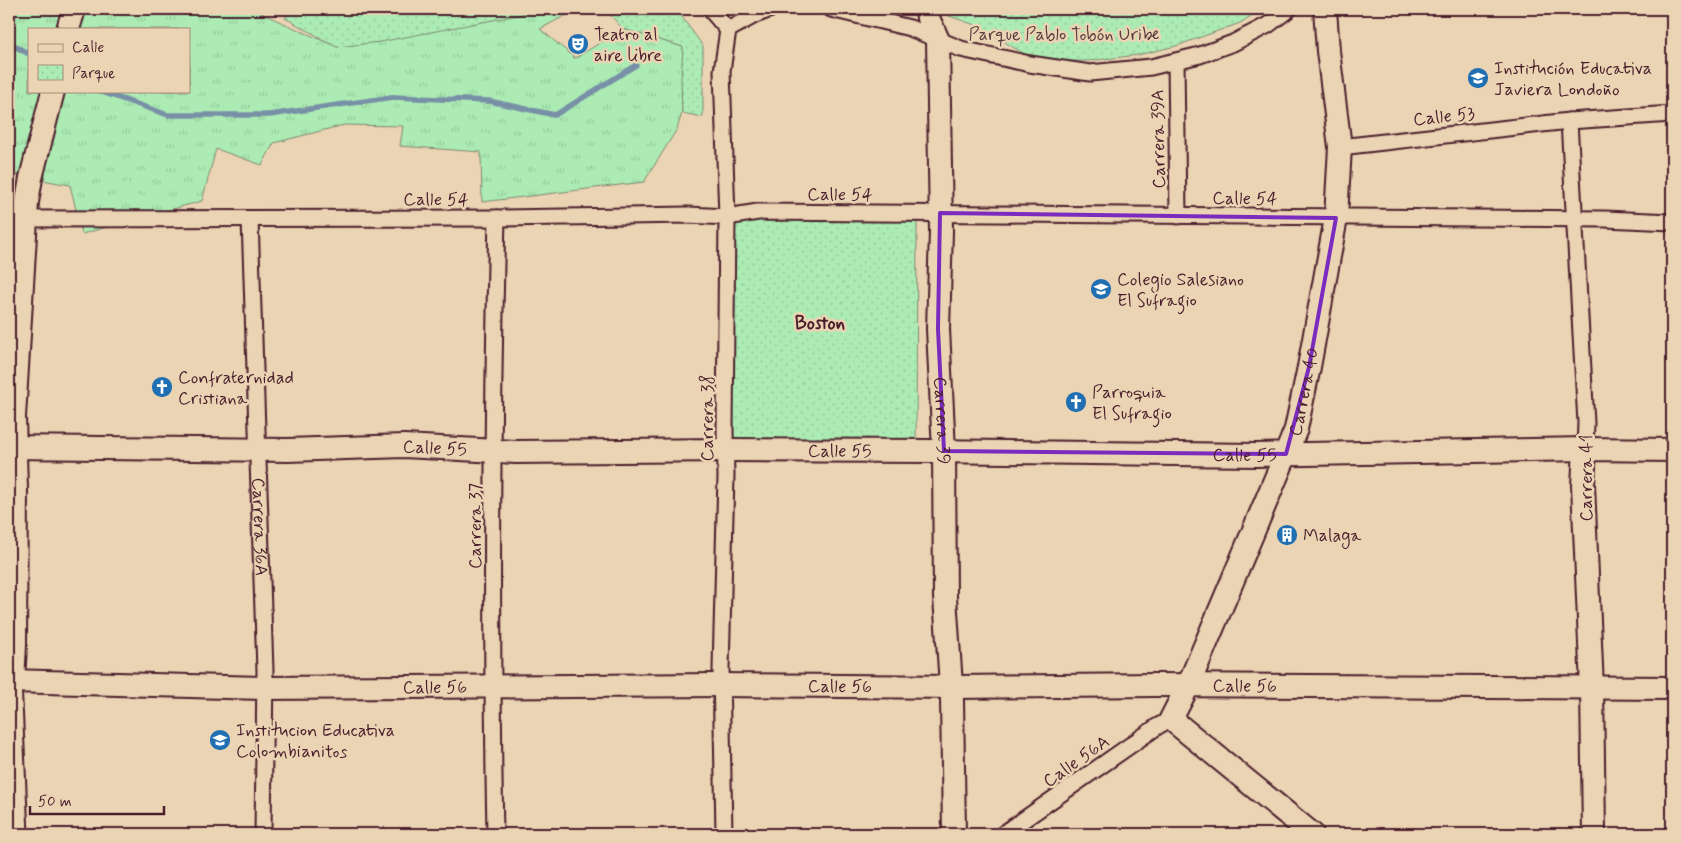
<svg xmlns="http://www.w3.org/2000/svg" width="1681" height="843" viewBox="0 0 1681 843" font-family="Mynerve,sans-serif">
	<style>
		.grass { fill: url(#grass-tufts); stroke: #7b8670; fill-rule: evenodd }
		.park { fill: url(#park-dots); stroke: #7b8670 }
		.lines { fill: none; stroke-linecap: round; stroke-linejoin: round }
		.stream { stroke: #7890a6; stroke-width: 5.5 }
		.street-casing { stroke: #4a1f2b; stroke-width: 19 }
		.secondary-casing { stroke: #4a1f2b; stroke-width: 26 }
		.street { stroke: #ebd4b4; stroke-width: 15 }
		.secondary { stroke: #ebd4b4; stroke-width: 22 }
		.marked { fill: none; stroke: #7b2cbf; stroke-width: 4; stroke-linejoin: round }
		.labels { text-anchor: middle; stroke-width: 5; stroke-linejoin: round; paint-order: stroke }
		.poi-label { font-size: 18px; fill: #4a1f2b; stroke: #ebd4b4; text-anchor: start }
		.park-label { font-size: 18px; fill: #593e40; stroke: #ebd4b4 }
		.street-label { font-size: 18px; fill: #4a1f2b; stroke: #ebd4b4 }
		.neighbourhood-label { font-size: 19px; font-weight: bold; fill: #4a1f2b; stroke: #ebd4b4 }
	</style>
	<defs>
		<pattern id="grass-tufts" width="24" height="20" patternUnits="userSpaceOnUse" patternTransform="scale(1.25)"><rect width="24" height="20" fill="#acecb4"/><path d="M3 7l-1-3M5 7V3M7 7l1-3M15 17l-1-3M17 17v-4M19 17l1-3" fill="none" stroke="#96ca9b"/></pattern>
		<pattern id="park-dots" width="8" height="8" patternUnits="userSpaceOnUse" patternTransform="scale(1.25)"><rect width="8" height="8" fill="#acecb4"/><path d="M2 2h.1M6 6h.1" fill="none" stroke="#96ca9b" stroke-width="1.8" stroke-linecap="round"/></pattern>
	</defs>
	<rect width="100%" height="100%" fill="#ebd4b4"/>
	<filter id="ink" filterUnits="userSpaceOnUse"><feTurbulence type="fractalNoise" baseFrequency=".02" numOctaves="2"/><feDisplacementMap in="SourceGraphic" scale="10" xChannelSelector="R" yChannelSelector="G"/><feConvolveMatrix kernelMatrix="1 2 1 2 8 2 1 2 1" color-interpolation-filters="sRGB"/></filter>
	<g filter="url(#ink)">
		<path class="grass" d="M 9,9 L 255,9 L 265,15 L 337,47 L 543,9 L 578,9 L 540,29 L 575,58 L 623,29 L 683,47 L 682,113 L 677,129 L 644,182 L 482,202 L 481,152 L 400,146 L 403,126 L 344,125 L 274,143 L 262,165 L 216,149 L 202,201 L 82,234 L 70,185 L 9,174 ZM 29,29 L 189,29 L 189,91 L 29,91 Z"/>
		<path class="park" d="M 293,9 L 549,9 L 380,42 L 337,47 L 285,18 Z
			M 605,9 L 676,9 L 703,46 L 703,117 L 682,113 L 681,78 L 683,47 L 623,29 Z
			M 948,9 L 1263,9 L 1240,23 L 1176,46 L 1138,55 L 1089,61 L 1068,61 L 1024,54 L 981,27 L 949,16 Z
			M 917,217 L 916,445 L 729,445 L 730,218 Z"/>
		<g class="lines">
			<path class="stream" d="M 9,43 L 29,54
				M 99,91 L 168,115 L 269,115 L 393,97 L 489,101 L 555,115 L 636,65"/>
			<g class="street-casing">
				<g id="street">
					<path d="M 710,9 L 728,30 L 722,71 L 727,217 L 725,430 L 726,476 L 721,669 L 724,834"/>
					<path d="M 831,9 L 910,28 L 961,49 L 1030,64 L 1090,73 L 1151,67 L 1200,55 L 1233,43 L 1268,25 L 1289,9"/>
					<path d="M 728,30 L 755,15 L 771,9"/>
					<path d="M 1176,62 L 1178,216"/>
					<path d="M 1569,121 L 1586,423 L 1585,449"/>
					<path d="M 1340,147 L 1569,121 L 1672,114"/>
					<path d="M 9,219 L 497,218 L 688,215 L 727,217 L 758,212 L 1605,219 L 1672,222"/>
					<path id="s1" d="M 250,219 L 265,671 L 263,834"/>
					<path d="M 13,681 L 20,834"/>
					<path d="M 495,834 C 491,629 492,423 497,218"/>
					<path d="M 1003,834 L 1158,726 L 1171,719"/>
				</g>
			</g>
			<g class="secondary-casing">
				<g id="secondary">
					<path id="s2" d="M 927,9 L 928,18 L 938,40 L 941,231 L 938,329 L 944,451 L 945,597 L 952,700 L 954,834"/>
					<path d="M 68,29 L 74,9"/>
					<path id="s3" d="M 9,447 L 288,450 L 404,446 L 516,452 L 725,450 L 929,451 L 1257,455 L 1585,449 L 1672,450"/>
					<path d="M 1585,449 L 1583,485 L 1592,688 L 1594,834"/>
					<path id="s4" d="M 9,681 L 265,688 L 721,685 L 957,687 L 1154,685 L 1672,688"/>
					<path d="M 13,681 L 15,645 L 16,489 L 14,417 L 27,202 L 31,178 L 53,91"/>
					<path id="s5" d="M 1312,834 L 1171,719 L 1188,686 L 1286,454 L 1296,429 L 1309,367 L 1336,218 L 1340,147 L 1328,51 L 1325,9"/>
				</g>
			</g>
			<use href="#street" class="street"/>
			<use href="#secondary" class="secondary"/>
		</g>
	</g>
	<path class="marked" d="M 940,213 L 1336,218 L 1309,367 L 1286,454 L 944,451 L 938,329 Z"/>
	<defs>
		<g id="theatre-disc" transform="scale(1.125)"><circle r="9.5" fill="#1f6fb2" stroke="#ebd4b4"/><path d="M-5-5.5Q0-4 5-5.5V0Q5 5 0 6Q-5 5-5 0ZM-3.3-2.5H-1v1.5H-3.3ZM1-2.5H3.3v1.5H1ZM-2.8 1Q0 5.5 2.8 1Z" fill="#fff"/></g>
		<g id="university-disc" transform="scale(1.125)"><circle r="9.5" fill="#1f6fb2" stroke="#ebd4b4"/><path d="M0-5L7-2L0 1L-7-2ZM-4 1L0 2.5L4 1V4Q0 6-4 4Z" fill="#fff"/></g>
		<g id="church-disc" transform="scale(1.125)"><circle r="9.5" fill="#1f6fb2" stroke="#ebd4b4"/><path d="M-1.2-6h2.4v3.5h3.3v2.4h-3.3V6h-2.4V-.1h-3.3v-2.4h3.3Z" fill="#fff"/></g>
		<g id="building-disc" transform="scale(1.125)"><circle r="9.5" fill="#1f6fb2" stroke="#ebd4b4"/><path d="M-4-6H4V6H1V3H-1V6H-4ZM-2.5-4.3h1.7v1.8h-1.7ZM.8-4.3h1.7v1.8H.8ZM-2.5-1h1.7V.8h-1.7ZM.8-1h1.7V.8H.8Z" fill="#fff"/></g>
		<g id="school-disc" transform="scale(1.125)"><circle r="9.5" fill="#1f6fb2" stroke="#ebd4b4"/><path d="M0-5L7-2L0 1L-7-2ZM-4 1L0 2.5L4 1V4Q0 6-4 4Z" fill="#fff"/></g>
	</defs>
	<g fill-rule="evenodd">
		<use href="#theatre-disc" x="578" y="44"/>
		<use href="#university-disc" x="1478" y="78"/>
		<use href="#university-disc" x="1101" y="289"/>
		<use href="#church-disc" x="162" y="387"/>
		<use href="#church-disc" x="1076" y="402"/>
		<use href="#building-disc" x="1287" y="535"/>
		<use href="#school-disc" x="220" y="740"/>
	</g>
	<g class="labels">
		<g class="poi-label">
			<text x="594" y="40">Teatro al<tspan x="594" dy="21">aire libre</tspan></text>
			<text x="1494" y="74">Institución Educativa<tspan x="1494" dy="21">Javiera Londoño</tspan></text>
			<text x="1117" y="285">Colegio Salesiano<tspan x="1117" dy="21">El Sufragio</tspan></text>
			<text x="178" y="383">Confraternidad<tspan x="178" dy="21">Cristiana</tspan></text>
			<text x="1092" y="398">Parroquia<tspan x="1092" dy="21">El Sufragio</tspan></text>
			<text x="1303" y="541">Malaga</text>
			<text x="236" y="736">Institucion Educativa<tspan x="236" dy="21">Colombianitos</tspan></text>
		</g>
		<g class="park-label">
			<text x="1064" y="40">Parque Pablo Tobón Uribe</text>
		</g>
		<g class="street-label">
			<text transform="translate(1444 116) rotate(-6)" y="6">Calle 53</text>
			<text transform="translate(1158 139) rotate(-91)" y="6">Carrera 39A</text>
			<text x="840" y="200">Calle 54</text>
			<text transform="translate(1245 198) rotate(1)" y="6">Calle 54</text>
			<text x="436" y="205">Calle 54</text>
			<text dy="6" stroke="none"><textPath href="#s5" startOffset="536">Carrera 40</textPath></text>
			<text transform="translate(707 418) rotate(-90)" y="6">Carrera 38</text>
			<text dy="6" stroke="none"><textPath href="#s2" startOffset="414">Carrera 39</textPath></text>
			<text dy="6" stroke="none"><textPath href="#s3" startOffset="426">Calle 55</textPath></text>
			<text dy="6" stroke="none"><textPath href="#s3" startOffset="831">Calle 55</textPath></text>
			<text dy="6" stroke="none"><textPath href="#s3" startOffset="1236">Calle 55</textPath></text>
			<text transform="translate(1586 478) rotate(-90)" y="6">Carrera 41</text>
			<text dy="6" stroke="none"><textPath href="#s1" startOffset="308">Carrera 36A</textPath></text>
			<text transform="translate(475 526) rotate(-90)" y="6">Carrera 37</text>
			<text dy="6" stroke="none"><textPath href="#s4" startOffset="831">Calle 56</textPath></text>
			<text dy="6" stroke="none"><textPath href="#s4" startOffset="1236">Calle 56</textPath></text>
			<text dy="6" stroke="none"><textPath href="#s4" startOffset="426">Calle 56</textPath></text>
			<text transform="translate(1076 761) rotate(-35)" y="6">Calle 56A</text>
		</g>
		<g class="neighbourhood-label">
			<text x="820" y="329">Boston</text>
		</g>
	</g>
	<rect width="1681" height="843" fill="none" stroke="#ebd4b4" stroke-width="30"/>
	<rect x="15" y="15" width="1651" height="813" fill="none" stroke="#4a1f2b" stroke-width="2" filter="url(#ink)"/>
	<rect x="28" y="28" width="162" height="65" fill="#ebd4b4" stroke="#ab8c7d"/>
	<rect x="38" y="44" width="25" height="8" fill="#ebd4b4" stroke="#ab8c7d"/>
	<text x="72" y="52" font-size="15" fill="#4a1f2b">Calle</text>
	<rect x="38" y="65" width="25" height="15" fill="url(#park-dots)" stroke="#ab8c7d"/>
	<text x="72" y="78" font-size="15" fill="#4a1f2b">Parque</text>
	<path d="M30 806v8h134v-8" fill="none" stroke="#4a1f2b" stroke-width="2.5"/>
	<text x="38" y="806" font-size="15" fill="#4a1f2b" stroke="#ebd4b4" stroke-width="4" paint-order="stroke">50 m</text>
</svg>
